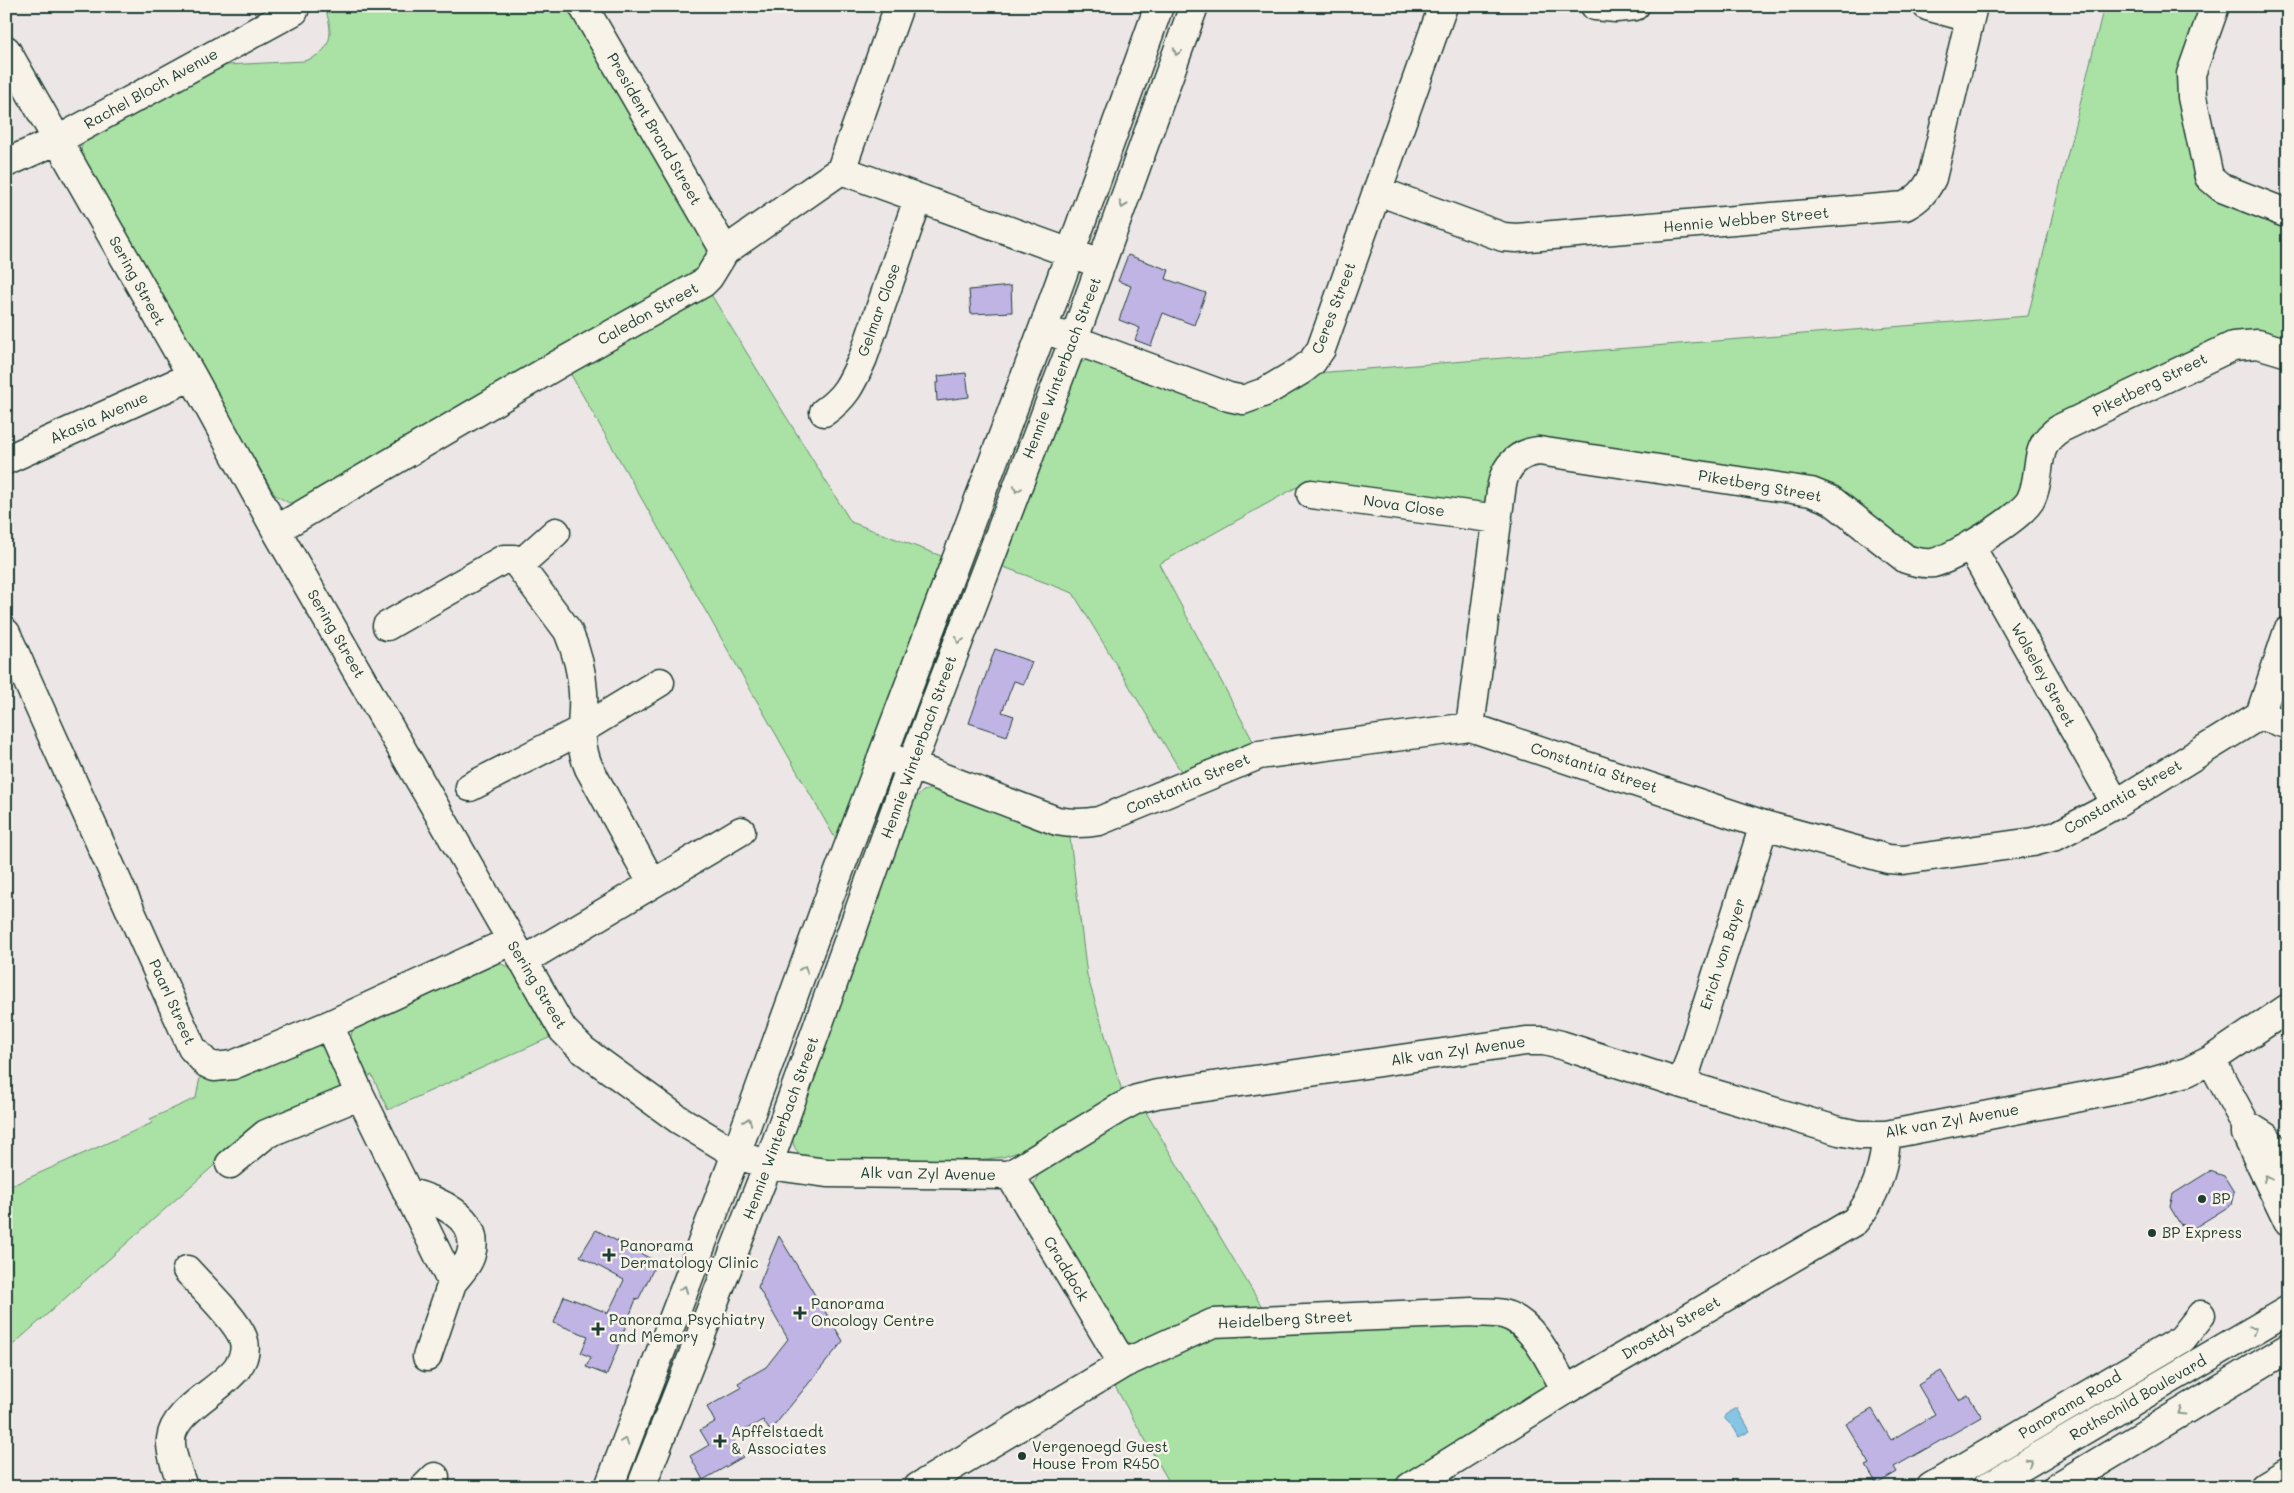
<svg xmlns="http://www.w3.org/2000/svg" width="2294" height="1493" viewBox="0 0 2294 1493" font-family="Mali,sans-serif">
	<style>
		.green { fill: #aae1a4; stroke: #648f6c }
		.water { fill: #86c5e6; stroke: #5d8f9f }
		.building { fill: #c0b4e5; stroke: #1f3d34 }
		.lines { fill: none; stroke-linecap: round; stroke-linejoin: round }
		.minor-casing { stroke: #1f3d34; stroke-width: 31 }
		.minor { stroke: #f7f3e8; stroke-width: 28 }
		.oneway { stroke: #8b988e }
		.poi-dot { fill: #1f3d34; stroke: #f7f3e8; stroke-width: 2 }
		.labels { text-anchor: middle; stroke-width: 5; stroke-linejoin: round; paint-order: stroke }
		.street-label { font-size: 15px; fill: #1f3d34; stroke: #f7f3e8 }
		.poi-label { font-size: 15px; fill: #1f3d34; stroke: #f7f3e8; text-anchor: start }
	</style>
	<rect width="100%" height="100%" fill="#ece6e7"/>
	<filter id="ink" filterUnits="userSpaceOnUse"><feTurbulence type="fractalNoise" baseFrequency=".02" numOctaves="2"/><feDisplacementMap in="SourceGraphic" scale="10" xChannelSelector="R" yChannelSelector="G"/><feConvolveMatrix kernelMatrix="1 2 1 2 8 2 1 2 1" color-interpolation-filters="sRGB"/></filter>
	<g filter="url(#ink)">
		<path class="green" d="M 324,6 L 570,6 L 709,248 L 706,266 L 304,500 L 289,503 L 275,495 L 82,158 L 81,148 L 85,138 L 210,68 L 226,65 L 304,61 C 334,52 334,31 324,6 Z
			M 2104,6 L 2206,6 L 2197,177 L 2288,225 L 2288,343 L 2262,334 L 2046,424 L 2020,501 L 1936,552 L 1923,555 L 1842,496 L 1540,441 L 1488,505 L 1305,486 L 1295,488 L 1159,564 L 1254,743 L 1183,775 L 1073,593 L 1001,566 L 1078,364 L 1090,358 L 1236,410 L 1316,373 L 2028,316 Z
			M 710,293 L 851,522 L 952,560 L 839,845 L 570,373 Z
			M 939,787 L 1070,838 L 1087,975 L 1122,1091 L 1018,1152 L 1003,1157 L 978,1160 L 813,1159 C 791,1154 791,1142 794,1123 L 914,800 L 923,791 Z
			M 497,962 L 510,968 L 515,975 L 540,1021 L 551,1037 L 388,1110 L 372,1075 L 364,1078 L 349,1043 L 354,1025 Z
			M 315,1044 L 328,1050 L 346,1087 L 257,1127 L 6,1351 L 6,1188 L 152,1123 L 150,1119 L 196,1098 L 200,1077 L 211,1081 L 223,1081 L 302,1045 Z
			M 1144,1109 L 1265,1312 L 1211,1309 L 1140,1342 L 1133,1344 L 1120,1339 L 1033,1192 L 1034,1183 L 1041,1170 Z
			M 1501,1324 L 1519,1332 L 1546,1381 L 1543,1393 L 1538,1398 L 1388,1487 L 1172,1487 L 1113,1383 L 1213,1333 Z"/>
		<path class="water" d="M 1737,1408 L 1750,1431 L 1739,1437 L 1734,1428 L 1725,1419 L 1725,1415 Z"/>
		<path class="building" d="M 1128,255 L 1169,270 L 1166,279 L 1206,293 L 1194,325 L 1163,313 L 1151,346 L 1135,340 L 1140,328 L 1119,320 L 1131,286 L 1118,281 Z
			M 1011,286 L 1012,312 L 971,314 L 969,290 Z
			M 966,373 L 969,397 L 937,401 L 936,383 L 939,383 L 938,376 Z
			M 995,649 L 1032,662 L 1024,684 L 1014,681 L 1002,712 L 1014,716 L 1007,736 L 969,723 Z
			M 2210,1171 L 2224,1176 L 2234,1192 L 2231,1205 L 2194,1228 L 2180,1224 L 2170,1207 L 2173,1194 Z
			M 596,1230 L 657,1262 L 638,1300 L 636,1299 L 607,1375 L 586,1367 L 591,1357 L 581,1353 L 588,1336 L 554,1323 L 564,1296 L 608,1313 L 624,1280 L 580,1256 Z
			M 779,1236 L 843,1341 L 770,1431 L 763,1420 L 732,1437 L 743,1457 L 703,1480 L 690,1456 L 709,1445 L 700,1430 L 715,1422 L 707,1407 L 741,1388 L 738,1383 L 766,1367 L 788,1339 L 758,1287 Z
			M 1941,1371 L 1959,1400 L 1968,1395 L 1982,1417 L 1894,1467 L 1897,1472 L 1877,1484 L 1866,1466 L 1870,1464 L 1846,1424 L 1872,1409 L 1891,1440 L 1935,1414 L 1918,1385 Z"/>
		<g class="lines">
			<g class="minor-casing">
				<path id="minor" d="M 583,6 L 725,251
					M 1595,6 L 1616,8 L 1635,6
					M 1927,6 L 1970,18
					M 2215,6 L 2191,74 L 2192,97 L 2209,177 L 2222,188 L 2288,214
					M 6,50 L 192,376 L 276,530 L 563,1030 L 583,1050 L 678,1119 L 736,1154 L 768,1165 L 827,1173 L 1010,1175 L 1118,1109 L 1137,1099 L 1157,1094 L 1526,1041 L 1544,1041 L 1561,1045 L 1682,1084 L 1839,1131 L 1860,1135 L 1886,1135 L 2137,1086 L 2187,1072 L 2211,1060 L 2288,1008
					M 6,163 L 58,140 L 294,11
					M 841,170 L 1087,259
					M 841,170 L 899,6
					M 1378,191 L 1503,237 L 1516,238 L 1905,206 C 1918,199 1925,192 1932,178 L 1973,6
					M 1058,334 L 1229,397 L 1243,400 L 1265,392 L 1302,370 L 1312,362 L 1321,349 L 1443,6
					M 824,412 C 847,396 852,382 863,358 L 918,199
					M 6,460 L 192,376
					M 1311,494 L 1498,519
					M 276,530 L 557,365 L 703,283 L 709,277 L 725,251 L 841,170
					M 1970,545 L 2116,804
					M 519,565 L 556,532
					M 387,626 L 504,559 L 514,559 L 568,631 C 576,650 582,671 583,692 C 585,722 576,738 589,768 L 652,883
					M 6,633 L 192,1048 L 206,1063 L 214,1067 L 233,1065 L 329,1025 L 511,941
					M 2260,715 L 2288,631
					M 1470,727 L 1502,484 C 1506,464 1520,453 1539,451 L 1811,492 L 1831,500 L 1906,559 C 1915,562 1923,564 1933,563 C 1952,559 2023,517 2031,499 C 2044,472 2030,447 2061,428 L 2233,346 L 2258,344 L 2288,353
					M 894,759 L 1057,821 C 1072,824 1084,824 1099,821 L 1259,755 L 1470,727 L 1764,825 L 1888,859 L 1903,860 L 2033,842 L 2056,836 L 2116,804 L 2260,715 L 2288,725
					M 470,787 L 581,730 L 660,682
					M 523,961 L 741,831
					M 329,1025 L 360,1095 L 452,1283 L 427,1357
					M 2211,1060 L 2246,1125 L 2246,1134 L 2288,1222
					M 1682,1084 L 1764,825
					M 2247,1125 L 2266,1137 L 2288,1169
					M 230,1164 L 266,1134 L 360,1095
					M 1010,1175 L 1123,1364
					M 407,1192 C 435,1199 482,1217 471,1254 C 469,1264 458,1275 452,1283
					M 183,1487 C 178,1472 170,1454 171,1439 C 175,1399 258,1380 243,1338 C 236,1319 202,1287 187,1270
					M 425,1487 L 435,1477
					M 609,1487 L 736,1154 L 826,906 L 1043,329 L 1159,6
					M 641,1487 L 768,1165 L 911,766 L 1074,339 L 1194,6
					M 918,1487 L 1123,1364 L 1213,1323 L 1472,1312 C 1482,1313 1494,1312 1503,1314 C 1535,1322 1551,1365 1566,1390
					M 1410,1487 L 1566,1390 L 1855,1221 C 1876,1196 1885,1167 1886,1135
					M 1931,1487 L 2182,1339 L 2201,1315
					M 1987,1487 L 2288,1310
					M 2057,1487 L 2288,1348
					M 2263,1487 L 2288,1472"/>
			</g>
			<use href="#minor" class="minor"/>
		</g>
		<defs><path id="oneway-chevron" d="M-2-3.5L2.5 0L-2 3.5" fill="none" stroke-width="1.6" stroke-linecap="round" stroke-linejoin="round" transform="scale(1.25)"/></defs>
		<g class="oneway">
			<use href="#oneway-chevron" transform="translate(1177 52) rotate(110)"/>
			<use href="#oneway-chevron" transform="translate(1123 205) rotate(110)"/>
			<use href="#oneway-chevron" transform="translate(1017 489) rotate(111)"/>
			<use href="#oneway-chevron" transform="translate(959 640) rotate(111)"/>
			<use href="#oneway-chevron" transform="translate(804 969) rotate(-70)"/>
			<use href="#oneway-chevron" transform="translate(748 1121) rotate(-70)"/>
			<use href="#oneway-chevron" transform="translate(2267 1178) rotate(-114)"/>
			<use href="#oneway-chevron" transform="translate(684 1289) rotate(-69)"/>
			<use href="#oneway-chevron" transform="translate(2253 1330) rotate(-31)"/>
			<use href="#oneway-chevron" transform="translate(2181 1412) rotate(149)"/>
			<use href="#oneway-chevron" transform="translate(625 1441) rotate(-69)"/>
			<use href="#oneway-chevron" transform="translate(2029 1462) rotate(-30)"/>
		</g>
	</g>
	<g class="poi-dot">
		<circle cx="2202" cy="1199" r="5"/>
		<circle cx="2152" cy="1233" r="5"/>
		<path d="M606.5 1247.5h5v5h5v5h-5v5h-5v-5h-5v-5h5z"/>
		<path d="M797.5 1305.5h5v5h5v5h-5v5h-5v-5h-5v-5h5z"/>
		<path d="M595.5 1321.5h5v5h5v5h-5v5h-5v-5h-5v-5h5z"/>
		<path d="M717.5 1433.5h5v5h5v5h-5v5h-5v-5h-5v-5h5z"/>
		<circle cx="1022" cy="1456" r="5"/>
	</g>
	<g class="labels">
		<g class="street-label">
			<text transform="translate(151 89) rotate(-29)" y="5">Rachel Bloch Avenue</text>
			<text transform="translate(654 129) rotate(60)" y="5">President Brand Street</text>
			<text transform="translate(1746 220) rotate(-5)" y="5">Hennie Webber Street</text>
			<text transform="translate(137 281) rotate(61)" y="5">Sering Street</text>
			<text transform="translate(1334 308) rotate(-69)" y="5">Ceres Street</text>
			<text transform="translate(879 310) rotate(-70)" y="5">Gelmar Close</text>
			<text transform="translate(648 314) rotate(-29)" y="5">Caledon Street</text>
			<text transform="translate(1062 368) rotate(-69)" y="5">Hennie Winterbach Street</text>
			<text transform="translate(2150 385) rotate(-26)" y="5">Piketberg Street</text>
			<text transform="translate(99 418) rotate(-24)" y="5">Akasia Avenue</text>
			<text transform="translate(1760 486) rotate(10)" y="5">Piketberg Street</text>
			<text transform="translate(1404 506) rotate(8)" y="5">Nova Close</text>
			<text transform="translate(336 634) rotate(60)" y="5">Sering Street</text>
			<text transform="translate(2043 675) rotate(61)" y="5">Wolseley Street</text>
			<text transform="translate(919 747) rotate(-70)" y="5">Hennie Winterbach Street</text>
			<text transform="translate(1594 768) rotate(18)" y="5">Constantia Street</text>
			<text transform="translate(1188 784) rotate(-23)" y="5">Constantia Street</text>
			<text transform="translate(2123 797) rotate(-30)" y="5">Constantia Street</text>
			<text transform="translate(1723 954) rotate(-72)" y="5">Erich von Bayer</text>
			<text transform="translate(537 985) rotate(59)" y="5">Sering Street</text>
			<text transform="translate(172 1002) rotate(66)" y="5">Paarl Street</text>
			<text transform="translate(1458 1051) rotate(-8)" y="5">Alk van Zyl Avenue</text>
			<text transform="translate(1952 1121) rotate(-10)" y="5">Alk van Zyl Avenue</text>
			<text transform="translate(781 1128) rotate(-70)" y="5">Hennie Winterbach Street</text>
			<text transform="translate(928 1174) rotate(1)" y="5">Alk van Zyl Avenue</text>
			<text transform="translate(1066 1269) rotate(59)" y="5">Craddock</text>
			<text transform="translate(1285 1320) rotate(-3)" y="5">Heidelberg Street</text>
			<text transform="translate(1671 1328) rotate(-30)" y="5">Drostdy Street</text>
			<text transform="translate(2138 1398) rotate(-30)" y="5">Rothschild Boulevard</text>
			<text transform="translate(2070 1405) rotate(-31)" y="5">Panorama Road</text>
		</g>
		<g class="poi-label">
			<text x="2212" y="1204">BP</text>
			<text x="2162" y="1238">BP Express</text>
			<text x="620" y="1251">Panorama<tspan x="620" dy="17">Dermatology Clinic</tspan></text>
			<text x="811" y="1309">Panorama<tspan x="811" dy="17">Oncology Centre</tspan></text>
			<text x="609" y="1325">Panorama Psychiatry<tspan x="609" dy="17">and Memory</tspan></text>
			<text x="731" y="1437">Apffelstaedt<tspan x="731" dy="17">&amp; Associates</tspan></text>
			<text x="1032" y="1452">Vergenoegd Guest<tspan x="1032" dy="17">House From R450</tspan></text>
		</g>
	</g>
	<rect width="2294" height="1493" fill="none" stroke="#f7f3e8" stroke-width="25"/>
	<rect x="12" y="12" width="2269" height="1468" fill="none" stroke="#1f3d34" stroke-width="2" filter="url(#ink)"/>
</svg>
